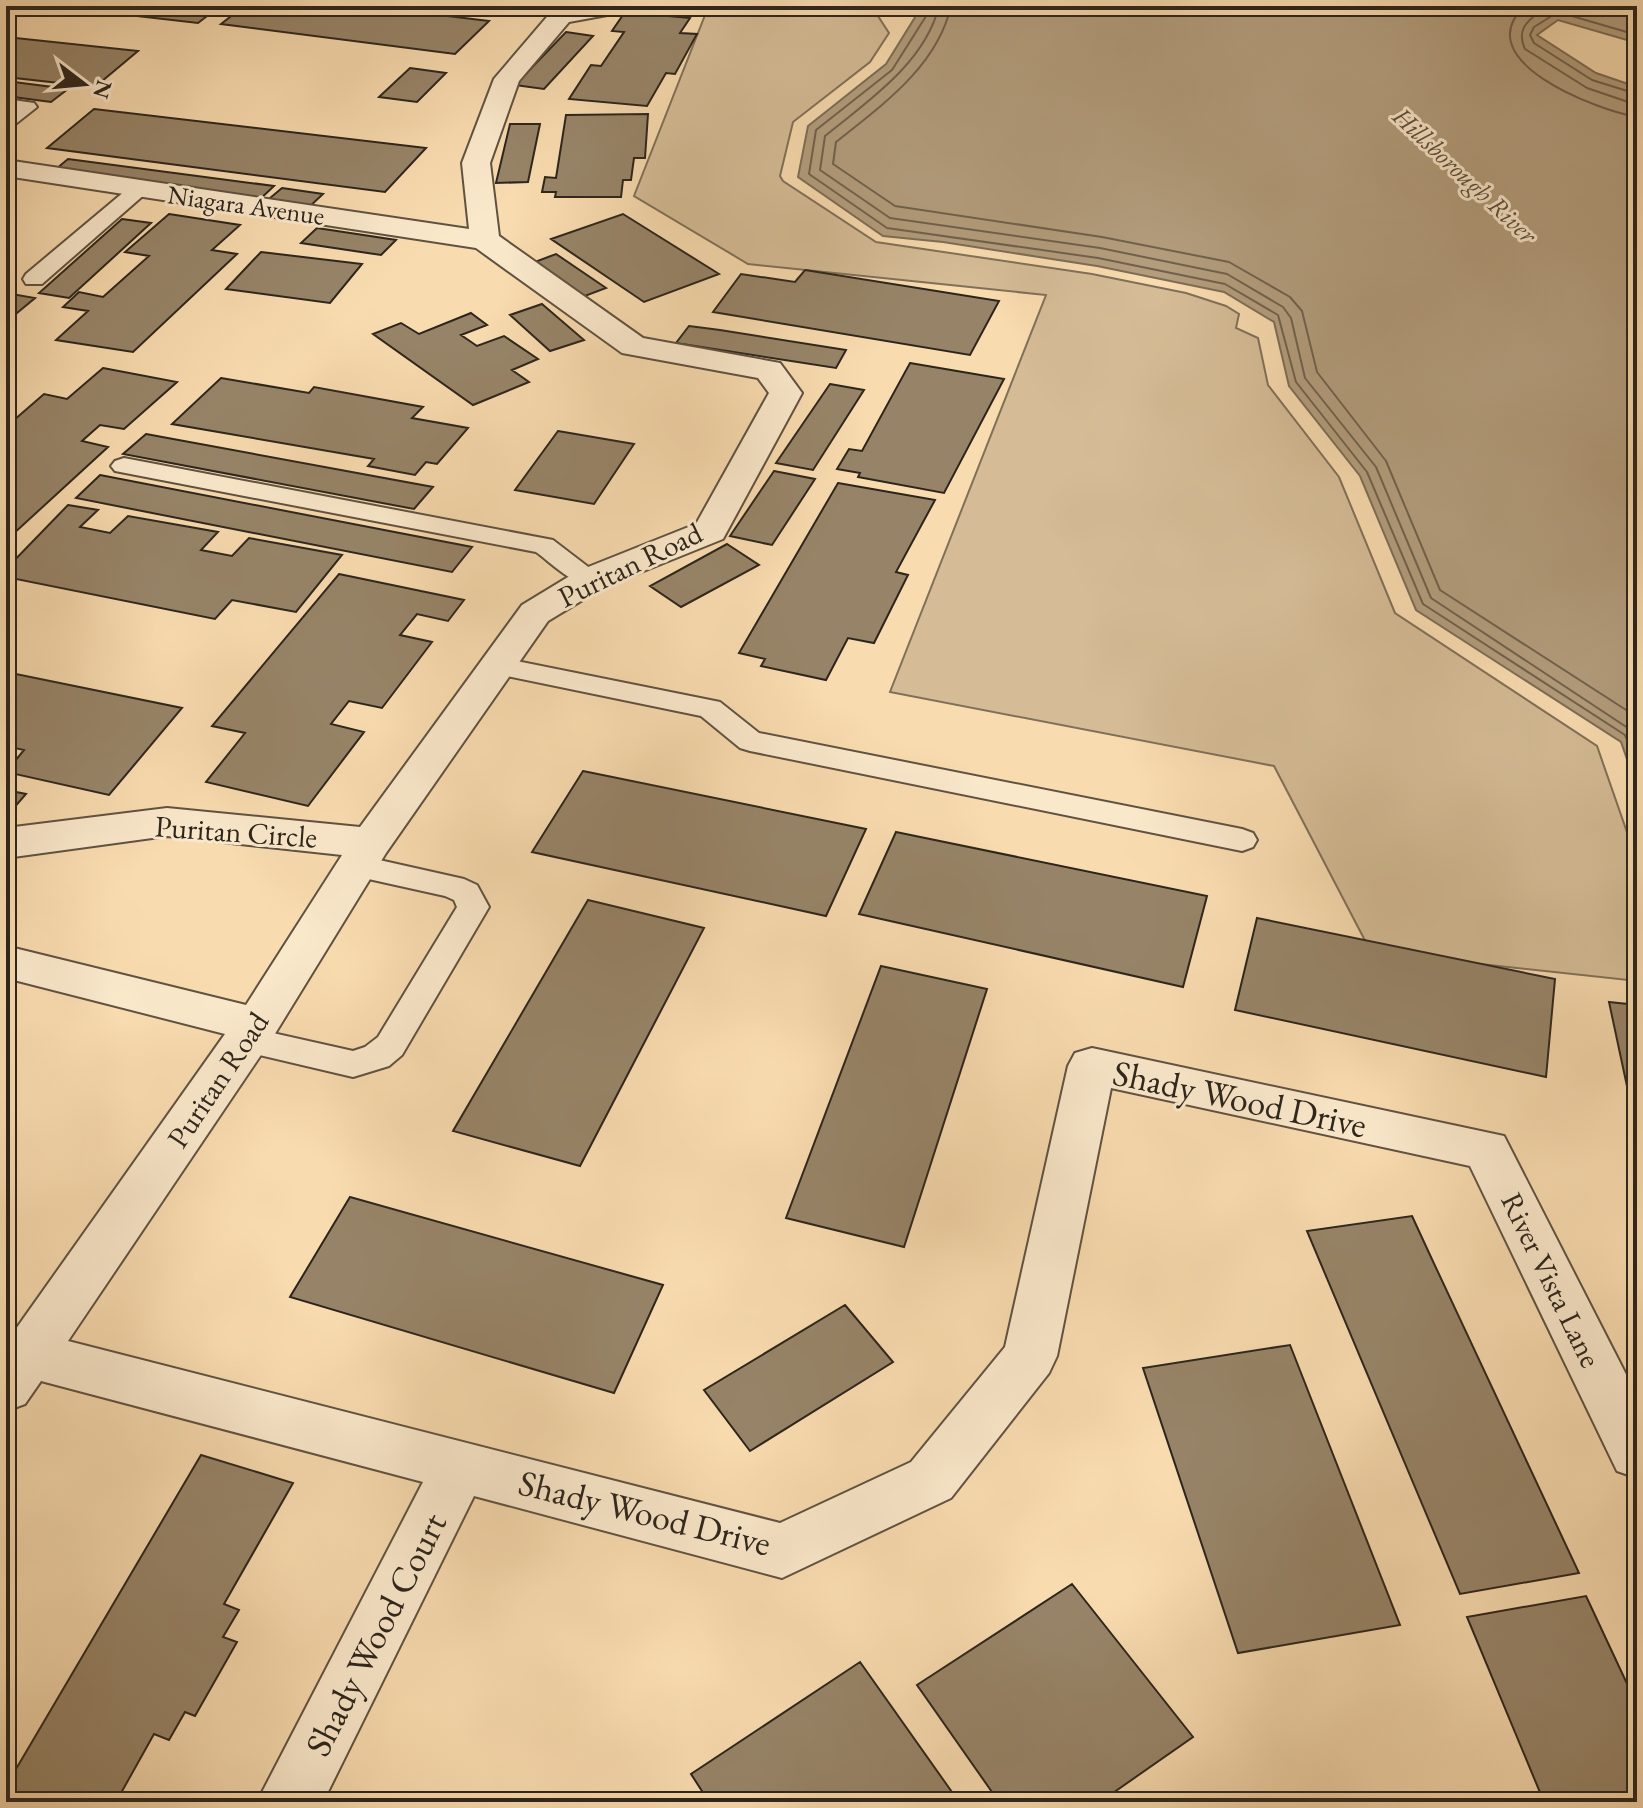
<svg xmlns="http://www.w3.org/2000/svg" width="1643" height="1808" viewBox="0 0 1643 1808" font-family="'EB Garamond',serif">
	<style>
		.green { fill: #d5bc96; stroke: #817059; stroke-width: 2 }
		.water { fill: #b39d7d; stroke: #7d6d56; stroke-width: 2 }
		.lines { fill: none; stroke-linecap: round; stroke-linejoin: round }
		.shore { stroke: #70614c; stroke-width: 2 }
		.building { fill: #978468; stroke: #2d251c; stroke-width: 2 }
		.lane-casing { stroke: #605241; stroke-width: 4 }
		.street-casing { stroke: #605241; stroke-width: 4 }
		.lane { fill: #fae8cb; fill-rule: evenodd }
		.street { fill: #fae8cb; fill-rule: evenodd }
		.labels { text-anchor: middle; stroke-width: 6; stroke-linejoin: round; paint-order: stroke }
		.far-water-label { font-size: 26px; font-style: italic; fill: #5c4f3e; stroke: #fae8cb }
		.far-street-label { font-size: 26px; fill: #2d251c; stroke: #fae8cb }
		.street-label { font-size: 30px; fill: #2d251c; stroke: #fae8cb }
		.near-street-label { font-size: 36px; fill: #2d251c; stroke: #fae8cb }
	</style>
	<rect width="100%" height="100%" fill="#f8dbaf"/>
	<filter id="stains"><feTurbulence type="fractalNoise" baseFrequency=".0025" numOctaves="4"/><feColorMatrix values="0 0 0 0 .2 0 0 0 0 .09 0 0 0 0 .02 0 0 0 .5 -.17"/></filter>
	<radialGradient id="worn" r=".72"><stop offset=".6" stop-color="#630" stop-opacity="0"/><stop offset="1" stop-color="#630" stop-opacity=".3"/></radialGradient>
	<path class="green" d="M 635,6 L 849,6 L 887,10 L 878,16 L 889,33 L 870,62 L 793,122 L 780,176 L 783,181 L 876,242 L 1092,274 L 1186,293 L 1226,306 L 1239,314 L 1236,328 L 1258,338 L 1268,385 L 1339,477 L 1395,613 L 1597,746 L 1637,861 L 1637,981 L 1371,952 L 1274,766 L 890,692 L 1046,295 L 748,264 L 634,196 L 705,15 Z"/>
	<path class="water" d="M 922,6 L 1637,6 L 1637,43 L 1558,20 L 1537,35 L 1596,73 L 1637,87 L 1637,788 L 1621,742 L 1416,610 L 1360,476 L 1289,386 L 1274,322 L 1224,292 L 1097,266 L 943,242 L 883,236 L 798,177 L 808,126 L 886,64 Z"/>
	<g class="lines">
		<path class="shore" d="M 929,6 L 928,13 L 892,70 L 816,130 L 809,174 L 887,228 L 1098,258 L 1225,284 L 1278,315 L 1296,382 L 1367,472 L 1423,604 L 1625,735 L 1637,763
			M 939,6 C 925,63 868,101 825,136 L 820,170 L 890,218 L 1100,248 L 1227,274 L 1283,307 L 1291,318 L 1305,378 L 1376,467 L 1431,598 L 1637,734
			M 951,6 C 937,67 882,105 836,142 L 833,164 L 895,206 L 1102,237 L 1229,262 L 1290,297 L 1302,311 L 1317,372 L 1386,461 L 1440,590 L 1637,717
			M 1525,6 C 1466,60 1596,110 1637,117
			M 1546,6 C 1530,20 1515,27 1525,49 L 1587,88 L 1637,105
			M 1637,35 L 1558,12 L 1534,27 L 1530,35 L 1534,43 L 1592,80 L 1637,94"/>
	</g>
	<path class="building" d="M 49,6 L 220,6 L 198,23 Z
		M 244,6 L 365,6 L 489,21 L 455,54 L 221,24 Z
		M 625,12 L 690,18 L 680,33 L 697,34 L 675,74 L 666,73 L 647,106 L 569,99 L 591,65 L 601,66 L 624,32 L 612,31 Z
		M 566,32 L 593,36 L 544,89 L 515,85 Z
		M 6,37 L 138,51 L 95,87 L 6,77 Z
		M 410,68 L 446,73 L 417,102 L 379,97 Z
		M 6,81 L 68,89 L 51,102 L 6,96 Z
		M 94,109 L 426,148 L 385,192 L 47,148 Z
		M 648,114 L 645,158 L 634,158 L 631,180 L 623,180 L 621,197 L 555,197 L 556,192 L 542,192 L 545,177 L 556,178 L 566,115 Z
		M 510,124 L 540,124 L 528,182 L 496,183 Z
		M 68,159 L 274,186 L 257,202 L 50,174 Z
		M 282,188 L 323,194 L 306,210 L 264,203 Z
		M 169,214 L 240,225 L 212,250 L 237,254 L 133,352 L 56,340 L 88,311 L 63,307 L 79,292 L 103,297 L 149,256 L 125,252 Z
		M 623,214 L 719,274 L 644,302 L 551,239 Z
		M 122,219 L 151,223 L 69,298 L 39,293 Z
		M 317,228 L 370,236 L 396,240 L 381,255 L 301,243 Z
		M 261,252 L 362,264 L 330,303 L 226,289 Z
		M 556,254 L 606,288 L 577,299 L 527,265 Z
		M 805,270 L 999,301 L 970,355 L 713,312 L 741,274 L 795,282 Z
		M 6,293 L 35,298 L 11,318 L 6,317 Z
		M 542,304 L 584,340 L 550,351 L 510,315 Z
		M 471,313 L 487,325 L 461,335 L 477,346 L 504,336 L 538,359 L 512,370 L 529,382 L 473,405 L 373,334 L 401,323 L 419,334 Z
		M 689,326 L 720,330 L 846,350 L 836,368 L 676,343 Z
		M 910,363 L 1004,379 L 944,493 L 858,477 L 860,473 L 837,469 L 849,449 L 862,451 Z
		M 103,368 L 177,382 L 124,429 L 100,425 L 82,441 L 108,447 L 11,536 L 6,535 L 6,427 L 44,394 L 67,399 Z
		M 221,378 L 309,393 L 314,387 L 423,407 L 412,418 L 468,428 L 437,464 L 426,462 L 415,475 L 368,466 L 374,459 L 172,424 Z
		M 830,384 L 864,390 L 813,470 L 776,463 Z
		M 558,431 L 634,444 L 594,504 L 515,490 Z
		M 146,434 L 433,487 L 414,509 L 123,454 Z
		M 774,471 L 815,479 L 772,545 L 730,536 Z
		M 100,475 L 472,547 L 452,572 L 76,498 Z
		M 838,483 L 935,500 L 896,572 L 908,575 L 874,643 L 848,638 L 826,680 L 761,666 L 765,659 L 739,653 Z
		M 68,505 L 98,510 L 80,527 L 110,533 L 128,516 L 218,532 L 201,550 L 232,556 L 249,538 L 342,555 L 296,612 L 232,600 L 215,619 L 6,577 L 6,569 Z
		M 727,544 L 759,565 L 681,607 L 650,586 Z
		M 339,574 L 464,600 L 448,621 L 417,614 L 400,635 L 432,642 L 382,708 L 349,701 L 331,724 L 364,732 L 308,806 L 206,782 L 245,733 L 212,726 Z
		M 6,672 L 182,708 L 109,795 L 6,772 L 24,750 L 6,746 Z
		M 583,771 L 866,829 L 826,916 L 532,852 Z
		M 6,790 L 26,794 L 6,817 Z
		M 896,832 L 1207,896 L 1183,987 L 859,914 Z
		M 588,900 L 704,928 L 580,1166 L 453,1131 Z
		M 1257,918 L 1555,979 L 1546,1077 L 1235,1010 Z
		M 881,966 L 987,989 L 904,1247 L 786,1218 Z
		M 1609,1002 L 1637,1005 L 1637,1133 Z
		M 350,1197 L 663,1285 L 614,1393 L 290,1297 Z
		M 1412,1216 L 1430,1255 L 1579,1573 L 1460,1594 L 1307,1231 Z
		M 845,1305 L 893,1362 L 750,1451 L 704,1390 Z
		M 1290,1345 L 1400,1625 L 1238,1653 L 1143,1368 Z
		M 201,1455 L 293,1483 L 224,1604 L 239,1610 L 223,1637 L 237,1642 L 195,1716 L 185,1712 L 169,1740 L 154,1734 L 116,1802 L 6,1802 L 6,1786 Z
		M 1072,1584 L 1193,1737 L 1100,1802 L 999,1802 L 917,1685 Z
		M 1586,1596 L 1637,1705 L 1637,1802 L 1544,1802 L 1467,1617 Z
		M 860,1662 L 959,1802 L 709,1802 L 691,1774 Z"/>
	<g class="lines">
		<g class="lane-casing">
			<path id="lane" d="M 6,99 L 34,103 L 37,107 L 13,126 L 6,128 L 9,111 L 6,111 Z
				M 138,184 L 145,186 L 148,190 L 145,194 L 42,284 L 26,284 L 23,279 L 26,274 L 131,186 Z
				M 124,458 L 553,540 L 604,579 L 600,585 C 577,590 554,565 536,552 L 115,471 L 111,466 L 115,461 Z
				M 497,657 L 720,702 L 759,733 L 1242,829 L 1253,833 L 1257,840 L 1253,847 L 1242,851 L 750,751 L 740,748 L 701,716 L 487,672 L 483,666 L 487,660 Z
				M 357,855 L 464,879 L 477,885 L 489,907 L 402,1055 L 389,1066 L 353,1077 L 234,1049 L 229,1040 L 234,1031 L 246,1027 L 353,1051 L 365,1047 L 378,1037 L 457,907 L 454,900 L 445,896 L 346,874 L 341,866 L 346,858 Z"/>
		</g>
		<g class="street-casing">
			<path id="street" d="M 577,6 L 632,6 L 629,11 L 569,22 L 519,81 L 490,163 L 499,236 L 643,338 L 780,363 L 802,393 L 723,539 L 604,587 L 548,621 L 386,853 L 273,1037 L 68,1341 L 780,1523 L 911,1462 L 1005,1347 L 1068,1066 L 1075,1053 L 1092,1048 L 1504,1136 L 1637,1396 L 1637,1478 L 1617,1471 L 1470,1166 L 1111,1088 L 1057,1356 L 1049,1373 L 951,1498 L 782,1578 L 474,1496 L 323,1802 L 257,1802 L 423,1482 L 41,1381 L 25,1404 L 6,1411 L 6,1343 L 225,1034 L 6,978 L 6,946 L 246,1005 L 342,855 L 167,836 L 6,858 L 6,828 L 167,808 L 360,827 L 522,605 L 578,571 L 696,524 L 769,393 L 758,378 L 622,353 L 476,248 L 6,176 L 6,160 L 469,229 L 462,163 L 494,79 L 552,11 Z"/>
		</g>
		<use href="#lane" class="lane"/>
		<use href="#street" class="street"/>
	</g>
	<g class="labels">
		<g class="far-water-label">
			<text transform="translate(1465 175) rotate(43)" y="9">Hillsborough River</text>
		</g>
		<g class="far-street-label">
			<text transform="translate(246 205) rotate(8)" y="9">Niagara Avenue</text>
		</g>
		<g class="street-label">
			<text transform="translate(630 565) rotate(-26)" y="10">Puritan Road</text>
			<text transform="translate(236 832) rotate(4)" y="10">Puritan Circle</text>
			<text transform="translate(218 1080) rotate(-56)" y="10">Puritan Road</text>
			<text transform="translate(1551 1280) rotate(64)" y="10">River Vista Lane</text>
		</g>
		<g class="near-street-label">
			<text transform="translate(1240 1098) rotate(12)" y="13">Shady Wood Drive</text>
			<text transform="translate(645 1512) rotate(14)" y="13">Shady Wood Drive</text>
			<text transform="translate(375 1634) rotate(-63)" y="13">Shady Wood Court</text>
		</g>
	</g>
	<rect width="1643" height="1808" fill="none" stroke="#f8dbaf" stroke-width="32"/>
	<rect x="8" y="8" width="1627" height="1792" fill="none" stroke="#2d251c" stroke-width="4"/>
	<rect x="16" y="16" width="1611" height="1776" fill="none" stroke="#2d251c" stroke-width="2"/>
	<g transform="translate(84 84) rotate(106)" stroke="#fae8cb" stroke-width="6" paint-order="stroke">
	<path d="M0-6L14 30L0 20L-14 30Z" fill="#2d251c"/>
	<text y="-12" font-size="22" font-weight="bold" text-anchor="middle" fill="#2d251c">N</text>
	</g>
	<rect width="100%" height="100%" filter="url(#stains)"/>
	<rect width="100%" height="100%" fill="url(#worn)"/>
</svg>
